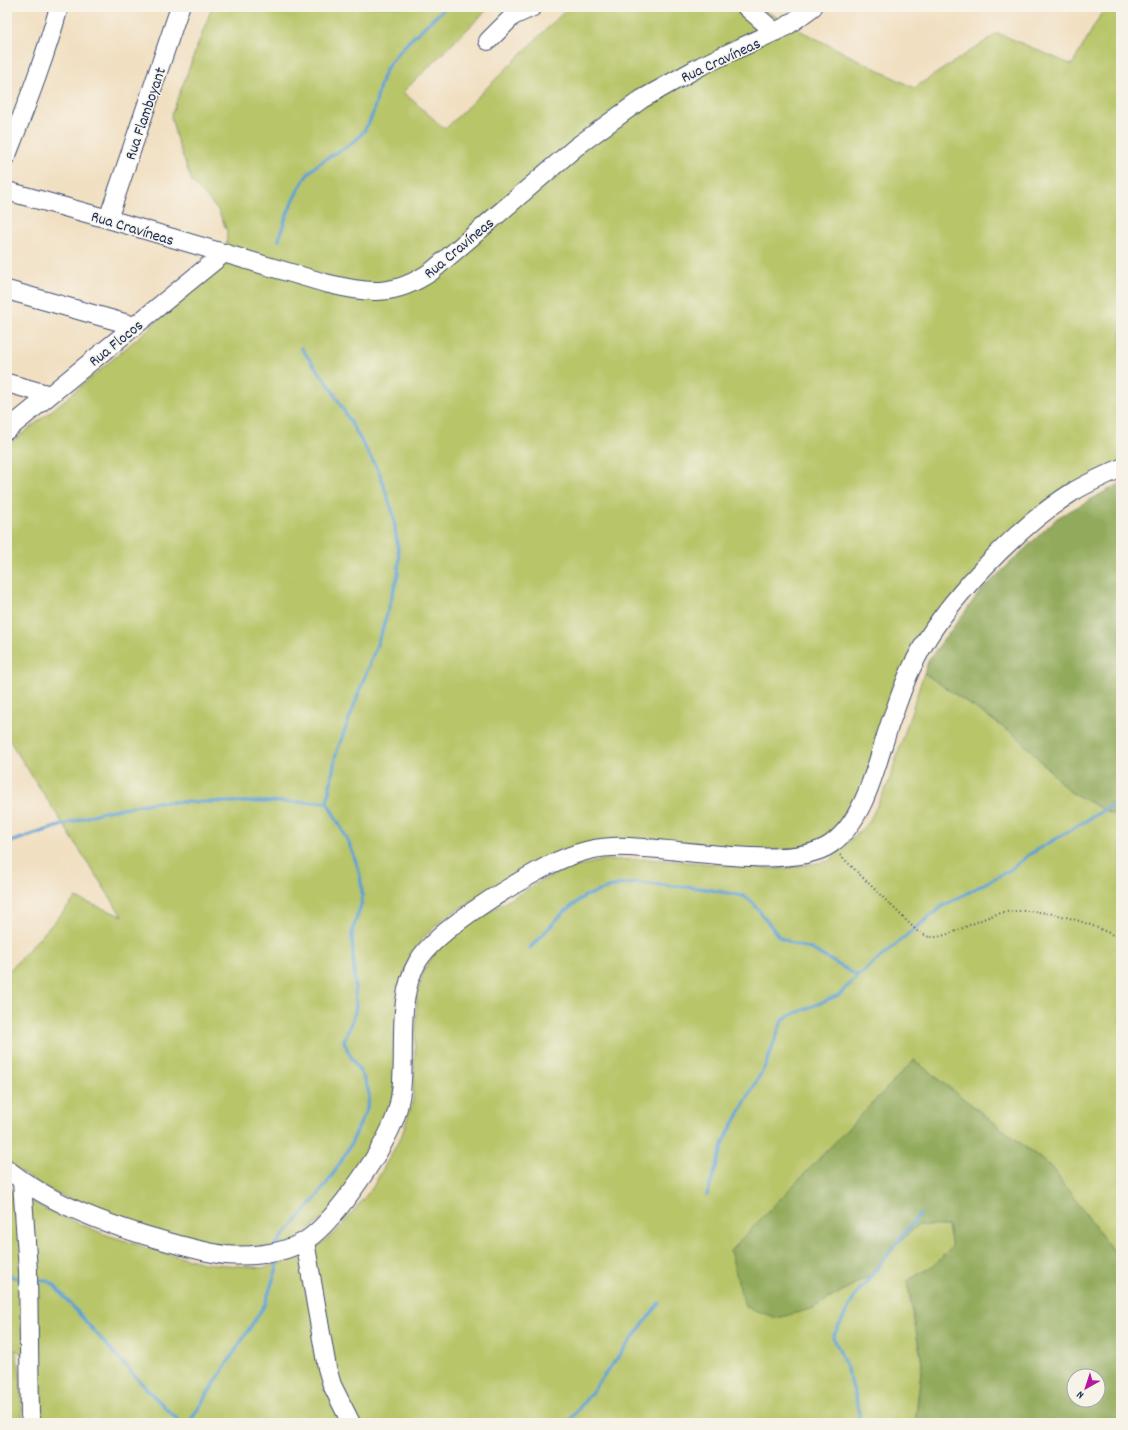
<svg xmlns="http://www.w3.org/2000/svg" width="1128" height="1430" viewBox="0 0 1128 1430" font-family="Dekko,sans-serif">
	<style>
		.green { fill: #b8c567; stroke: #6a7a62 }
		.forest { fill: #92aa5c; stroke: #566c5d; fill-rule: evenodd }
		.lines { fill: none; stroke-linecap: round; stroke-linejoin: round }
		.stream { stroke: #5ea0d2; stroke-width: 3.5 }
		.minor-casing { stroke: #3b496d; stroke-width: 20 }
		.path { stroke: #3b496d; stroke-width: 2; stroke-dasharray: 1 3; stroke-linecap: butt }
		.minor { stroke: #fff; stroke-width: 18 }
		.labels { text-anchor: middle; stroke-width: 3; stroke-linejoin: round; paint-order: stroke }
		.street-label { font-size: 16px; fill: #1b2f5e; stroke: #f7f3e8 }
	</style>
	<rect width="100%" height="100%" fill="#f7f3e8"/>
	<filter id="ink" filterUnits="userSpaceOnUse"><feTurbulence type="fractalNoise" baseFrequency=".025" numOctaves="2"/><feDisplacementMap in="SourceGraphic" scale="8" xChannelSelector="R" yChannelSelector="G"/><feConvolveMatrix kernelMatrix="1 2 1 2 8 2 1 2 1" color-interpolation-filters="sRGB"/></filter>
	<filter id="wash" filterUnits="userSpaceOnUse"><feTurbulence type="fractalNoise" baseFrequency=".012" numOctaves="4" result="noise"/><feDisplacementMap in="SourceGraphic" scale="16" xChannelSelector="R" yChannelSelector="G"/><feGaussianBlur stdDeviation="0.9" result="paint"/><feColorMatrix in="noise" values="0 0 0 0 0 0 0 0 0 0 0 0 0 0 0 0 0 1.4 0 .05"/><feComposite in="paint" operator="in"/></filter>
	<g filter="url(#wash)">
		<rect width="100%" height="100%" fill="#f1dfc1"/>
		<path class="green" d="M 212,7 L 490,7 L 403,92 L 445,129 L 569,7 L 759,7 L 799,30 L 914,88 L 998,33 L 1072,65 L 1105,7 L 1121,7 L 1121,462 L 1046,502 L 912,650 L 853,812 L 820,844 L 780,851 L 649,841 L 531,865 L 444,918 L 422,939 L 407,964 L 399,992 L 395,1096 L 384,1129 L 326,1216 L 298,1239 L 262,1250 L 208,1245 L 111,1217 L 53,1192 L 7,1164 L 7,973 L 76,898 L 122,916 L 7,737 L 7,446 L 66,399 L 226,263 L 227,231 L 218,210 L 192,182 L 176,137 L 171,116 Z
			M 924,673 L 1019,738 L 1069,791 L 1121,819 L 1121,1262 L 1051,1167 L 914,1060 L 811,1309 L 872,1274 L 896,1245 L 918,1225 L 948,1226 L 952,1247 L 934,1265 L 907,1281 L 922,1363 L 915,1423 L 42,1423 L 34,1360 L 15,1350 L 20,1371 L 23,1423 L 7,1423 L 7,1187 L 45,1209 L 104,1234 L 157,1251 L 204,1263 L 265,1268 L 307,1255 L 339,1229 L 373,1187 L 402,1135 L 413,1100 L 417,995 L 424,970 L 436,951 L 456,932 L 539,882 L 567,869 L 604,860 L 648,859 L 780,869 L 829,861 L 869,822 L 889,781 Z"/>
		<path class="forest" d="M 1121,483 L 1121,819 L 1069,791 L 1019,738 L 924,673 L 929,659 L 980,592 L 1057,518 Z
			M 914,1060 L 1051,1167 L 1121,1262 L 1121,1423 L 915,1423 L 922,1363 L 907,1281 L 934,1265 L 952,1247 L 948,1226 L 918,1225 L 896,1245 L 872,1274 L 811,1309 L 777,1318 L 745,1307 L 730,1251 ZM 1074,1376 L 1098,1376 L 1098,1400 L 1074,1400 Z"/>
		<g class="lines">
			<path class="stream" d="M 279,240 C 284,220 299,180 315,167 C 330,153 352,148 364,131 C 377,113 376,91 385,71 C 397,49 427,25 446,7
				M 7,843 L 102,812 L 156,802 L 327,802
				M 530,948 L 563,913 L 585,896 L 618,885 L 636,883 L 700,888 L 744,896 L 754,904 L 779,937 L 796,945 L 811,949 L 858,976
				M 707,1195 L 725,1139 L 766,1064 L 782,1021 L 789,1016 L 839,995 L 858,976 L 941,907 L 1010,870 L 1030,854 L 1116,803 L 1121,802
				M 275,1245 C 309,1208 341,1171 360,1124 C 364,1115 370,1105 369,1095 C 367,1076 347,1057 344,1040 L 354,1017 L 356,1006 L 352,935 C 353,922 361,911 362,900 C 364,865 343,831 327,802 L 336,754 L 382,631 L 398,575 L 399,558 L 393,513 L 379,472 L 331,388 L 301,348
				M 7,1275 L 23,1280
				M 33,1280 L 47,1281 L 53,1284 C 95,1332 135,1379 181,1423
				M 189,1423 L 265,1304 L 277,1268 L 276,1257
				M 568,1423 L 659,1303
				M 860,1423 C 859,1400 844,1358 833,1337 L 855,1296 L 920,1214"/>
		</g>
	</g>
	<g filter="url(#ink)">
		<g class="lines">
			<g class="minor-casing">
				<path id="minor" d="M 746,7 L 775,32
					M 488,41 L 513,16 L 533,7
					M 7,155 C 26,106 45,58 59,7
					M 7,191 L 108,219 L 325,283 C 368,293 393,298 432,271 L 576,147 L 642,99 L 701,66 L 787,26 L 813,7
					M 108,219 L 180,7
					M 7,290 L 135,326
					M 7,383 L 50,395
					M 7,430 L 223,254
					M 7,1169 C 52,1206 116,1228 172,1243 C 190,1248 208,1253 226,1255 C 251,1257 281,1254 303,1242 C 332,1226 380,1154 393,1123 C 414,1074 390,1008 418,961 C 437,930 505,889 538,871 C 561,858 585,848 612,847 C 665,844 789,874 831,844 C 870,816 878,751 895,710 C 901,693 907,675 916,659 C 944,602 1018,527 1071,493 C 1087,483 1104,476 1121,468
					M 22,1182 L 28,1271 L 30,1415 L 32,1423
					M 305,1241 L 327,1368 L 332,1385 L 351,1423"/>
			</g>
			<path class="path" d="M 840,855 L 917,931 C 921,933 926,937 931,937 C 948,939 984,915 1006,912 C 1045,907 1087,921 1121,939"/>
			<use href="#minor" class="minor"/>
		</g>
	</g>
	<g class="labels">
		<g class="street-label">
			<text transform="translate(720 59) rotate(-25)" y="6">Rua Cravíneas</text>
			<text transform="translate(144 113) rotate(-71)" y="6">Rua Flamboyant</text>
			<text transform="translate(133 227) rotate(17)" y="6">Rua Cravíneas</text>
			<text transform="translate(458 247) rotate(-40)" y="6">Rua Cravíneas</text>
			<text transform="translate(115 342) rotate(-39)" y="6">Rua Flocos</text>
		</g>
	</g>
	<rect width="1128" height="1430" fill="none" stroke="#f7f3e8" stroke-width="24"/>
	<g transform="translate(1086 1388) rotate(219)"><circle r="19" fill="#f7f3e8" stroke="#9fa5b1"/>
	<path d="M0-3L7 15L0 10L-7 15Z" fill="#b5179e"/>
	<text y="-6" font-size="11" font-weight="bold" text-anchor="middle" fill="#1b2f5e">N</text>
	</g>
</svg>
